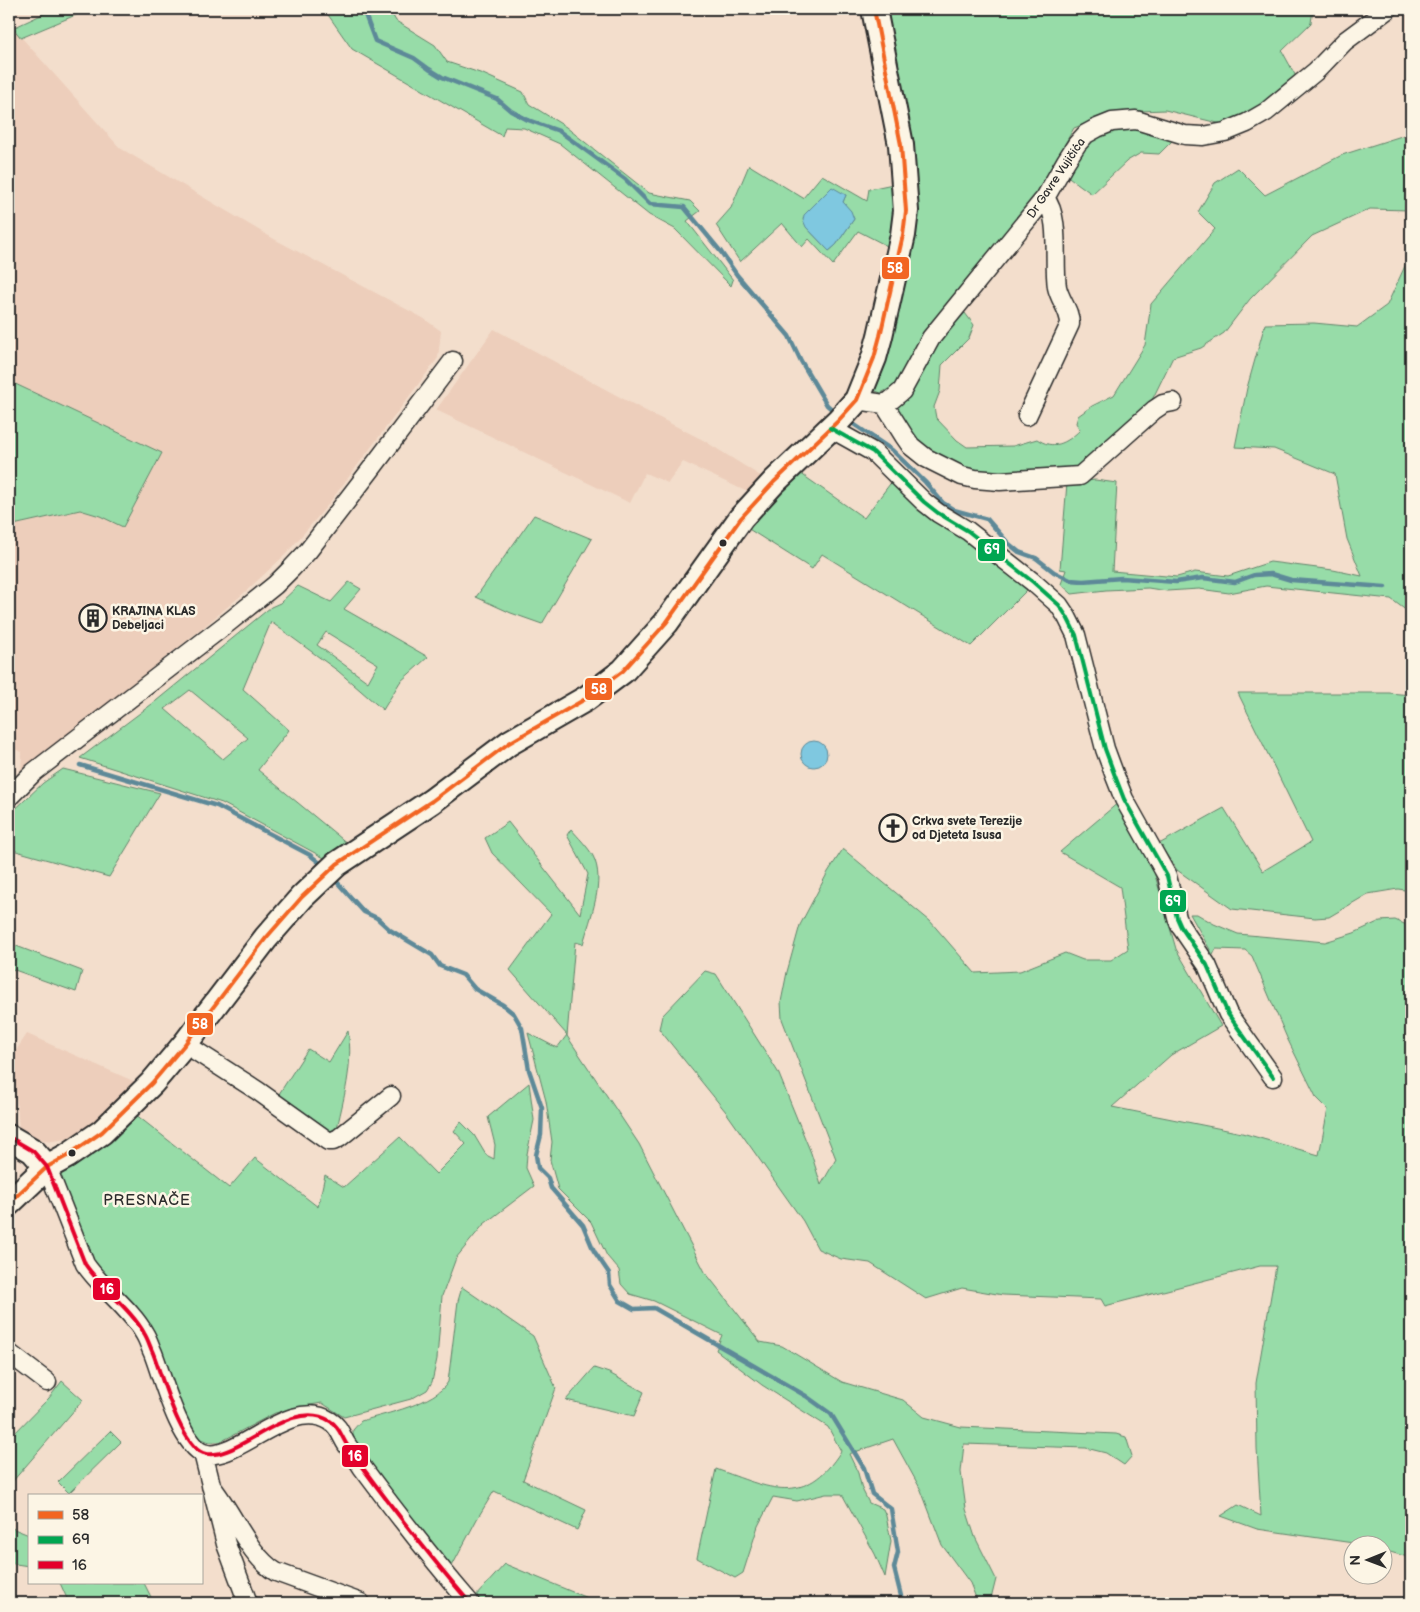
<svg xmlns="http://www.w3.org/2000/svg" width="1420" height="1612" viewBox="0 0 1420 1612" font-family="'Balsamiq Sans',sans-serif">
	<style>
		.built { fill: #edcebb }
		.green { fill: #97dca8; stroke: #61846a; fill-rule: evenodd }
		.water { fill: #7fc8e0; stroke: #5d8998 }
		.lines { fill: none; stroke-linecap: round; stroke-linejoin: round }
		.stream { stroke: #5d8998; stroke-width: 4.5 }
		.street-casing { stroke: #2b2b2b; stroke-width: 21 }
		.secondary-casing { stroke: #2b2b2b; stroke-width: 28 }
		.street { stroke: #fcf5e5; stroke-width: 18 }
		.secondary { stroke: #fcf5e5; stroke-width: 24 }
		.bus-1-casing { stroke: #fcf5e5; stroke-width: 8 }
		.bus-2-casing { stroke: #fcf5e5; stroke-width: 8 }
		.bus-3-casing { stroke: #fcf5e5; stroke-width: 8 }
		.bus-1 { stroke: #f26522; stroke-width: 4 }
		.bus-2 { stroke: #00a651; stroke-width: 4 }
		.bus-3 { stroke: #e4002b; stroke-width: 4 }
		.bus-dot { fill: #2b2b2b; stroke: #fcf5e5; stroke-width: 2 }
		.labels { text-anchor: middle; stroke-width: 5; stroke-linejoin: round; paint-order: stroke }
		.street-label { font-size: 12px; fill: #2b2b2b; stroke: #fcf5e5 }
		.poi-label { font-size: 12px; font-weight: bold; fill: #2b2b2b; stroke: #fcf5e5; text-anchor: start }
		.quarter-label { font-size: 15px; letter-spacing: 1px; fill: #2b2b2b; stroke: #fcf5e5 }
		.line-badge { stroke: #fcf5e5; stroke-width: 2 }
		.badge-label { font-size: 14px; text-anchor: middle; font-weight: bold; fill: #fff }
	</style>
	<rect width="100%" height="100%" fill="#f3decc"/>
	<filter id="ink" filterUnits="userSpaceOnUse"><feTurbulence type="fractalNoise" baseFrequency=".02" numOctaves="2"/><feDisplacementMap in="SourceGraphic" scale="10" xChannelSelector="R" yChannelSelector="G"/><feConvolveMatrix kernelMatrix="1 2 1 2 8 2 1 2 1" color-interpolation-filters="sRGB"/></filter>
	<g filter="url(#ink)">
		<path class="built" d="M 13,28 L 120,148 L 274,239 L 423,318 L 441,331 L 438,358 L 327,506 L 286,554 L 244,593 L 200,630 L 21,772 L 22,752 L 9,747 L 9,526 L 80,510 L 100,516 L 123,527 L 162,453 L 9,381 L 9,30 Z
			M 494,329 L 642,409 L 703,440 L 767,480 L 752,494 L 683,462 L 668,483 L 645,473 L 630,503 L 436,410 Z
			M 27,1034 L 140,1084 L 114,1112 L 73,1138 L 53,1141 L 43,1140 L 19,1129 L 13,1055 Z"/>
		<path class="green" d="M 54,9 L 90,9 L 21,38 L 13,28 Z
			M 324,9 L 389,9 L 396,21 L 435,45 L 447,62 L 483,74 L 523,92 L 529,104 L 566,127 L 649,193 L 690,201 L 700,211 L 687,221 L 733,280 L 731,286 L 675,229 L 649,215 L 560,144 L 524,128 L 505,127 L 502,136 L 352,49 Z
			M 885,9 L 1313,9 L 1311,23 L 1282,51 L 1299,82 L 1273,106 L 1226,125 L 1165,110 L 1116,112 L 1074,128 L 1032,201 L 942,315 L 922,335 L 900,383 L 881,393 L 873,390 L 916,208 Z
			M 1132,126 L 1173,140 L 1159,154 L 1141,153 L 1127,161 L 1092,194 L 1066,175 C 1071,166 1076,156 1083,148 C 1095,133 1115,130 1132,126 Z
			M 1411,133 L 1411,219 L 1409,210 L 1370,209 L 1312,236 L 1250,299 L 1224,333 L 1201,348 L 1173,357 L 1153,398 L 1139,414 L 1078,470 L 973,475 L 917,445 L 892,406 L 934,346 L 965,313 L 974,325 L 969,338 L 942,365 L 940,391 L 934,407 L 936,418 L 957,440 L 967,447 L 1013,446 L 1037,439 C 1053,450 1066,444 1080,430 L 1076,423 L 1078,416 L 1092,406 L 1114,395 L 1145,345 L 1151,304 L 1215,229 L 1198,212 L 1215,183 L 1238,168 L 1265,195 L 1342,155 Z
			M 749,165 L 803,198 L 822,175 L 867,201 L 869,189 L 893,184 L 895,199 L 893,249 L 858,231 L 833,265 L 809,239 L 802,247 L 782,223 L 740,262 L 716,225 L 731,208 ZM 846,195 L 843,202 L 854,219 L 836,245 L 829,251 L 806,227 Z
			M 1411,253 L 1411,614 L 1391,599 L 1266,586 L 1229,593 L 1199,589 L 1167,591 L 1148,588 L 1106,590 L 1072,594 L 1061,584 L 1066,570 L 1060,569 L 1067,483 L 1095,480 L 1117,483 L 1112,571 L 1177,577 L 1195,572 L 1228,576 L 1270,562 L 1333,570 L 1362,576 L 1347,539 L 1335,474 L 1274,449 L 1235,447 L 1247,388 L 1265,324 L 1314,323 L 1357,327 L 1387,305 Z
			M 9,381 L 162,453 L 123,527 L 100,516 L 80,510 L 9,526 Z
			M 797,471 L 864,518 L 893,480 L 1029,588 L 971,646 L 822,554 L 812,569 L 747,528 Z
			M 534,515 L 592,539 L 542,624 L 511,613 L 476,597 Z
			M 349,582 L 361,589 L 344,609 L 428,657 L 400,682 L 383,710 L 338,671 L 271,622 L 243,689 L 289,730 L 258,770 L 348,844 L 328,860 L 222,803 L 80,758 L 156,701 L 271,607 L 280,603 L 298,586 L 331,602 ZM 326,632 L 378,664 L 368,682 L 317,645 ZM 190,690 L 248,738 L 223,759 L 165,709 Z
			M 1238,693 L 1389,693 L 1411,695 L 1411,891 L 1398,889 L 1368,894 L 1329,917 L 1315,918 L 1232,909 L 1177,870 L 1159,844 L 1224,808 L 1263,871 L 1311,842 Z
			M 63,769 L 160,793 L 109,877 L 9,849 L 9,815 L 43,783 Z
			M 1119,802 L 1153,868 L 1176,949 L 1221,1026 L 1171,1055 L 1112,1107 L 1242,1133 L 1319,1155 L 1328,1109 L 1316,1097 L 1287,1038 L 1252,956 L 1245,950 L 1216,949 L 1213,955 L 1190,914 L 1197,914 L 1214,924 L 1238,934 L 1325,942 L 1354,933 L 1380,921 L 1395,920 L 1409,926 L 1411,933 L 1411,1558 L 1383,1550 L 1382,1544 L 1360,1544 L 1257,1529 L 1221,1516 L 1238,1505 L 1261,1516 L 1257,1448 L 1256,1383 L 1276,1266 L 1260,1266 L 1105,1306 L 1101,1299 L 1003,1295 L 962,1288 L 926,1299 L 870,1263 L 841,1259 L 818,1249 L 803,1221 L 726,1112 L 659,1029 L 662,1016 L 705,971 L 716,974 L 778,1072 L 811,1153 L 821,1185 L 836,1159 L 782,1019 L 781,1002 L 787,972 L 800,925 L 828,872 L 843,849 L 930,921 L 975,973 L 1020,971 L 1065,953 L 1083,960 L 1111,960 L 1128,949 L 1120,887 L 1060,852 Z
			M 508,822 L 580,914 L 588,874 L 567,835 L 571,829 C 578,837 588,847 593,856 C 606,881 590,918 583,944 L 575,942 L 567,1036 L 639,1144 L 705,1272 L 760,1342 L 782,1346 L 842,1382 L 903,1400 L 924,1417 L 961,1427 L 1116,1434 L 1126,1437 L 1132,1456 L 1124,1465 L 1106,1453 L 1086,1448 L 964,1444 L 961,1472 L 966,1509 L 975,1537 L 996,1579 L 990,1603 L 978,1603 L 970,1583 L 942,1545 L 921,1490 L 893,1439 L 849,1454 L 858,1473 L 862,1489 L 869,1503 L 883,1509 L 886,1516 L 891,1541 L 885,1577 L 875,1554 L 842,1494 L 826,1494 L 797,1501 L 773,1497 L 758,1526 L 743,1573 L 735,1578 L 697,1558 L 716,1469 C 769,1488 805,1508 841,1451 L 828,1427 L 762,1385 L 716,1350 L 722,1335 L 654,1301 L 630,1294 L 621,1284 L 619,1270 L 607,1256 L 591,1222 L 558,1189 L 550,1160 L 552,1142 L 546,1101 L 528,1033 L 557,1048 L 567,1035 L 510,970 L 551,914 L 492,853 L 485,838 Z
			M 11,944 L 82,971 L 76,992 L 9,968 L 9,949 Z
			M 348,1031 C 354,1065 343,1100 336,1133 L 329,1133 L 277,1097 L 308,1049 L 329,1062 Z
			M 529,1083 L 534,1120 L 527,1154 L 526,1168 L 534,1186 L 484,1224 L 456,1258 L 442,1296 L 437,1359 L 432,1382 L 427,1390 L 411,1399 L 344,1417 L 322,1403 L 310,1405 L 275,1413 L 220,1442 L 210,1442 L 200,1439 L 192,1431 L 175,1396 L 147,1324 L 135,1304 L 102,1274 L 93,1259 L 59,1174 L 95,1151 L 135,1114 L 229,1188 L 255,1158 L 318,1207 L 325,1175 L 344,1187 L 400,1137 L 436,1174 L 466,1144 L 454,1131 L 461,1122 L 474,1135 L 486,1155 L 494,1159 L 495,1145 L 488,1117 Z
			M 462,1287 L 533,1336 L 556,1388 L 523,1480 L 586,1510 L 577,1530 L 494,1491 L 477,1519 L 450,1570 L 353,1441 L 353,1430 L 361,1421 C 385,1414 436,1403 448,1382 L 458,1301 Z
			M 594,1368 L 609,1373 L 644,1392 L 634,1416 L 566,1400 Z
			M 62,1381 L 83,1400 L 12,1482 L 9,1498 L 9,1439 L 49,1398 Z
			M 110,1431 L 121,1442 L 69,1493 L 58,1482 Z
			M 9,1527 L 29,1535 L 29,1566 L 9,1563 Z
			M 505,1564 L 599,1603 L 478,1603 L 474,1598 Z
			M 60,1583 L 144,1583 L 152,1599 L 144,1603 L 69,1603 Z"/>
		<path class="water" d="M 832,187 L 846,195 L 843,202 L 851,211 L 854,219 L 836,245 L 829,251 L 806,227 L 803,220 L 804,215 Z
			M801 754a13 13 0 1 1 26 0a13 13 0 1 1-26 0Z"/>
		<g class="lines">
			<path class="stream" d="M 363,9 L 375,41 L 414,58 L 429,69 L 442,77 L 497,99 L 511,111 L 528,120 L 559,131 L 625,179 L 650,204 L 684,207 L 721,252 L 737,275 L 789,336 L 801,361 L 827,405 L 836,413
				M 849,421 L 892,450 L 925,482 L 943,503 L 954,510 L 987,519 L 1008,543 L 1019,552 L 1036,558 L 1054,572 L 1070,580 L 1083,581 L 1122,578 L 1176,582 L 1203,578 L 1235,582 L 1254,575 L 1271,574 L 1291,580 L 1385,587
				M 80,765 L 217,806 L 310,855 L 320,863
				M 337,882 L 364,912 L 377,918 L 390,930 L 432,955 L 440,966 L 463,975 L 475,989 L 503,1005 L 514,1014 L 522,1028 L 529,1070 L 542,1108 L 541,1135 L 536,1155 L 538,1168 L 548,1178 L 551,1188 L 583,1225 L 594,1251 L 609,1273 L 610,1285 L 620,1301 L 634,1309 L 654,1308 L 806,1396 L 831,1414 L 864,1468 L 872,1494 L 891,1509 L 898,1552 L 894,1568 L 902,1600 L 904,1603"/>
			<g class="street-casing">
				<path id="street" d="M 857,400 L 884,404 L 890,401 L 902,391 L 931,338 L 1045,198 L 1066,161 L 1077,144 L 1086,134 L 1097,128 L 1112,122 L 1136,120 L 1185,135 L 1203,136 L 1225,132 L 1247,123 L 1266,112 L 1316,71 L 1345,41 L 1388,9
					M 884,404 L 904,436 L 911,446 L 926,458 L 962,476 L 975,479 L 1000,481 L 1080,476 L 1154,410 L 1163,404 L 1173,402
					M 1027,416 L 1070,324 C 1070,310 1060,301 1057,287 C 1053,261 1061,218 1045,198
					M 830,428 L 873,452 L 924,502 L 938,513 L 968,531 L 1033,582 L 1059,605 L 1067,617 L 1076,635 L 1105,749 L 1115,776 L 1124,799 L 1167,876 L 1177,918 L 1181,927 L 1207,965 L 1228,1014 L 1273,1077
					M 9,797 L 34,772 L 229,622 L 275,585 L 291,569 L 308,551 L 369,472 L 453,361
					M 185,1044 L 258,1091 L 328,1141 L 333,1141 L 339,1138 L 391,1096
					M 47,1167 L 85,1264 C 101,1288 131,1309 144,1333 C 148,1339 150,1347 153,1353 C 162,1376 180,1444 203,1453 C 235,1465 289,1395 330,1421 C 339,1426 341,1436 347,1445 C 352,1452 357,1459 362,1467 C 397,1514 432,1559 470,1603
					M 9,1353 L 47,1382
					M 203,1453 L 226,1544 L 248,1603
					M 211,1486 C 232,1511 249,1556 276,1572 L 361,1603"/>
			</g>
			<g class="secondary-casing">
				<path id="secondary" d="M 9,1137 L 33,1151 L 47,1167
					M 9,1203 L 47,1167 L 67,1156 L 102,1132 L 152,1083 L 185,1044 L 266,938 L 302,897 L 337,864 L 432,801 L 509,743 L 587,698 L 623,671 L 666,623 L 741,518 L 774,482 L 838,421 L 857,400 L 874,358 L 880,336 L 903,235 L 906,211 L 901,145 L 874,9"/>
			</g>
			<use href="#street" class="street"/>
			<use href="#secondary" class="secondary"/>
			<g class="bus-1-casing">
				<path id="bus-1" d="M 9,1203 L 47,1167 L 67,1156 L 102,1132 L 152,1083 L 185,1044 L 266,938 L 302,897 L 337,864 L 432,801 L 509,743 L 587,698 L 623,671 L 666,623 L 741,518 L 774,482 L 838,421 L 857,400 L 874,358 L 880,336 L 903,235 L 906,211 L 901,145 L 874,9"/>
			</g>
			<g class="bus-2-casing">
				<path id="bus-2" d="M 830,428 L 873,452 L 924,502 L 938,513 L 968,531 L 1033,582 L 1059,605 L 1067,617 L 1076,635 L 1105,749 L 1115,776 L 1124,799 L 1167,876 L 1177,918 L 1181,927 L 1207,965 L 1228,1014 L 1273,1077"/>
			</g>
			<g class="bus-3-casing">
				<path id="bus-3" d="M 9,1137 L 33,1151 L 47,1167 L 85,1264 C 101,1288 131,1309 144,1333 C 148,1339 150,1347 153,1353 C 162,1376 180,1444 203,1453 C 235,1465 289,1395 330,1421 C 339,1426 341,1436 347,1445 C 352,1452 357,1459 362,1467 C 397,1514 432,1559 470,1603"/>
			</g>
			<use href="#bus-1" class="bus-1"/>
			<use href="#bus-2" class="bus-2"/>
			<use href="#bus-3" class="bus-3"/>
		</g>
	</g>
	<defs>
		<g id="building-ring" transform="scale(1.4375)"><circle r="9.5" fill="#fcf5e5" stroke="#2b2b2b" stroke-width="1.5"/><path d="M-4-6H4V6H1V3H-1V6H-4ZM-2.5-4.3h1.7v1.8h-1.7ZM.8-4.3h1.7v1.8H.8ZM-2.5-1h1.7V.8h-1.7ZM.8-1h1.7V.8H.8Z" fill="#2b2b2b"/></g>
		<g id="church-ring" transform="scale(1.4375)"><circle r="9.5" fill="#fcf5e5" stroke="#2b2b2b" stroke-width="1.5"/><path d="M-1.2-6h2.4v3.5h3.3v2.4h-3.3V6h-2.4V-.1h-3.3v-2.4h3.3Z" fill="#2b2b2b"/></g>
	</defs>
	<g fill-rule="evenodd">
		<use href="#building-ring" x="93" y="618"/>
		<use href="#church-ring" x="893" y="828"/>
	</g>
	<g class="bus-dot">
		<circle cx="723" cy="543" r="4.5"/>
		<circle cx="72" cy="1153" r="4.5"/>
	</g>
	<g class="labels">
		<g class="street-label">
			<text transform="translate(1056 178) rotate(-56)" y="4">Dr Gavre Vujičića</text>
		</g>
		<g class="poi-label">
			<text x="112" y="615">KRAJINA KLAS<tspan x="112" dy="14">Debeljaci</tspan></text>
			<text x="912" y="825">Crkva svete Terezije<tspan x="912" dy="14">od Djeteta Isusa</tspan></text>
		</g>
		<g class="quarter-label">
			<text x="147" y="1205">PRESNAČE</text>
		</g>
	</g>
	<g class="line-badge">
		<rect x="881" y="256" width="29" height="24" rx="5" fill="#f26522"/>
		<rect x="977" y="538" width="29" height="24" rx="5" fill="#00a651"/>
		<rect x="584" y="677" width="29" height="24" rx="5" fill="#f26522"/>
		<rect x="1159" y="889" width="28" height="24" rx="5" fill="#00a651"/>
		<rect x="186" y="1012" width="28" height="24" rx="5" fill="#f26522"/>
		<rect x="92" y="1277" width="29" height="24" rx="5" fill="#e4002b"/>
		<rect x="341" y="1444" width="28" height="24" rx="5" fill="#e4002b"/>
	</g>
	<g class="badge-label">
		<text x="895" y="273">58</text>
		<text x="992" y="554">69</text>
		<text x="599" y="694">58</text>
		<text x="1173" y="906">69</text>
		<text x="200" y="1029">58</text>
		<text x="107" y="1294">16</text>
		<text x="355" y="1461">16</text>
	</g>
	<rect width="1420" height="1612" fill="none" stroke="#fcf5e5" stroke-width="30"/>
	<rect x="15" y="15" width="1390" height="1582" fill="none" stroke="#2b2b2b" stroke-width="2" filter="url(#ink)"/>
	<rect x="28" y="1494" width="175" height="90" fill="#fcf5e5" stroke="#a8a49b"/>
	<rect x="38" y="1511" width="25" height="8" fill="#f26522" stroke="#a8a49b"/>
	<text x="72" y="1520" font-size="15" fill="#2b2b2b">58</text>
	<rect x="38" y="1536" width="25" height="8" fill="#00a651" stroke="#a8a49b"/>
	<text x="72" y="1544" font-size="15" fill="#2b2b2b">69</text>
	<rect x="38" y="1561" width="25" height="8" fill="#e4002b" stroke="#a8a49b"/>
	<text x="72" y="1570" font-size="15" fill="#2b2b2b">16</text>
	<g transform="translate(1368 1560) rotate(269)"><circle r="24" fill="#fcf5e5" stroke="#a8a49b"/>
	<path d="M0-4L9 19L0 12L-9 19Z" fill="#2b2b2b"/>
	<text y="-8" font-size="14" font-weight="bold" text-anchor="middle" fill="#2b2b2b">N</text>
	</g>
</svg>
